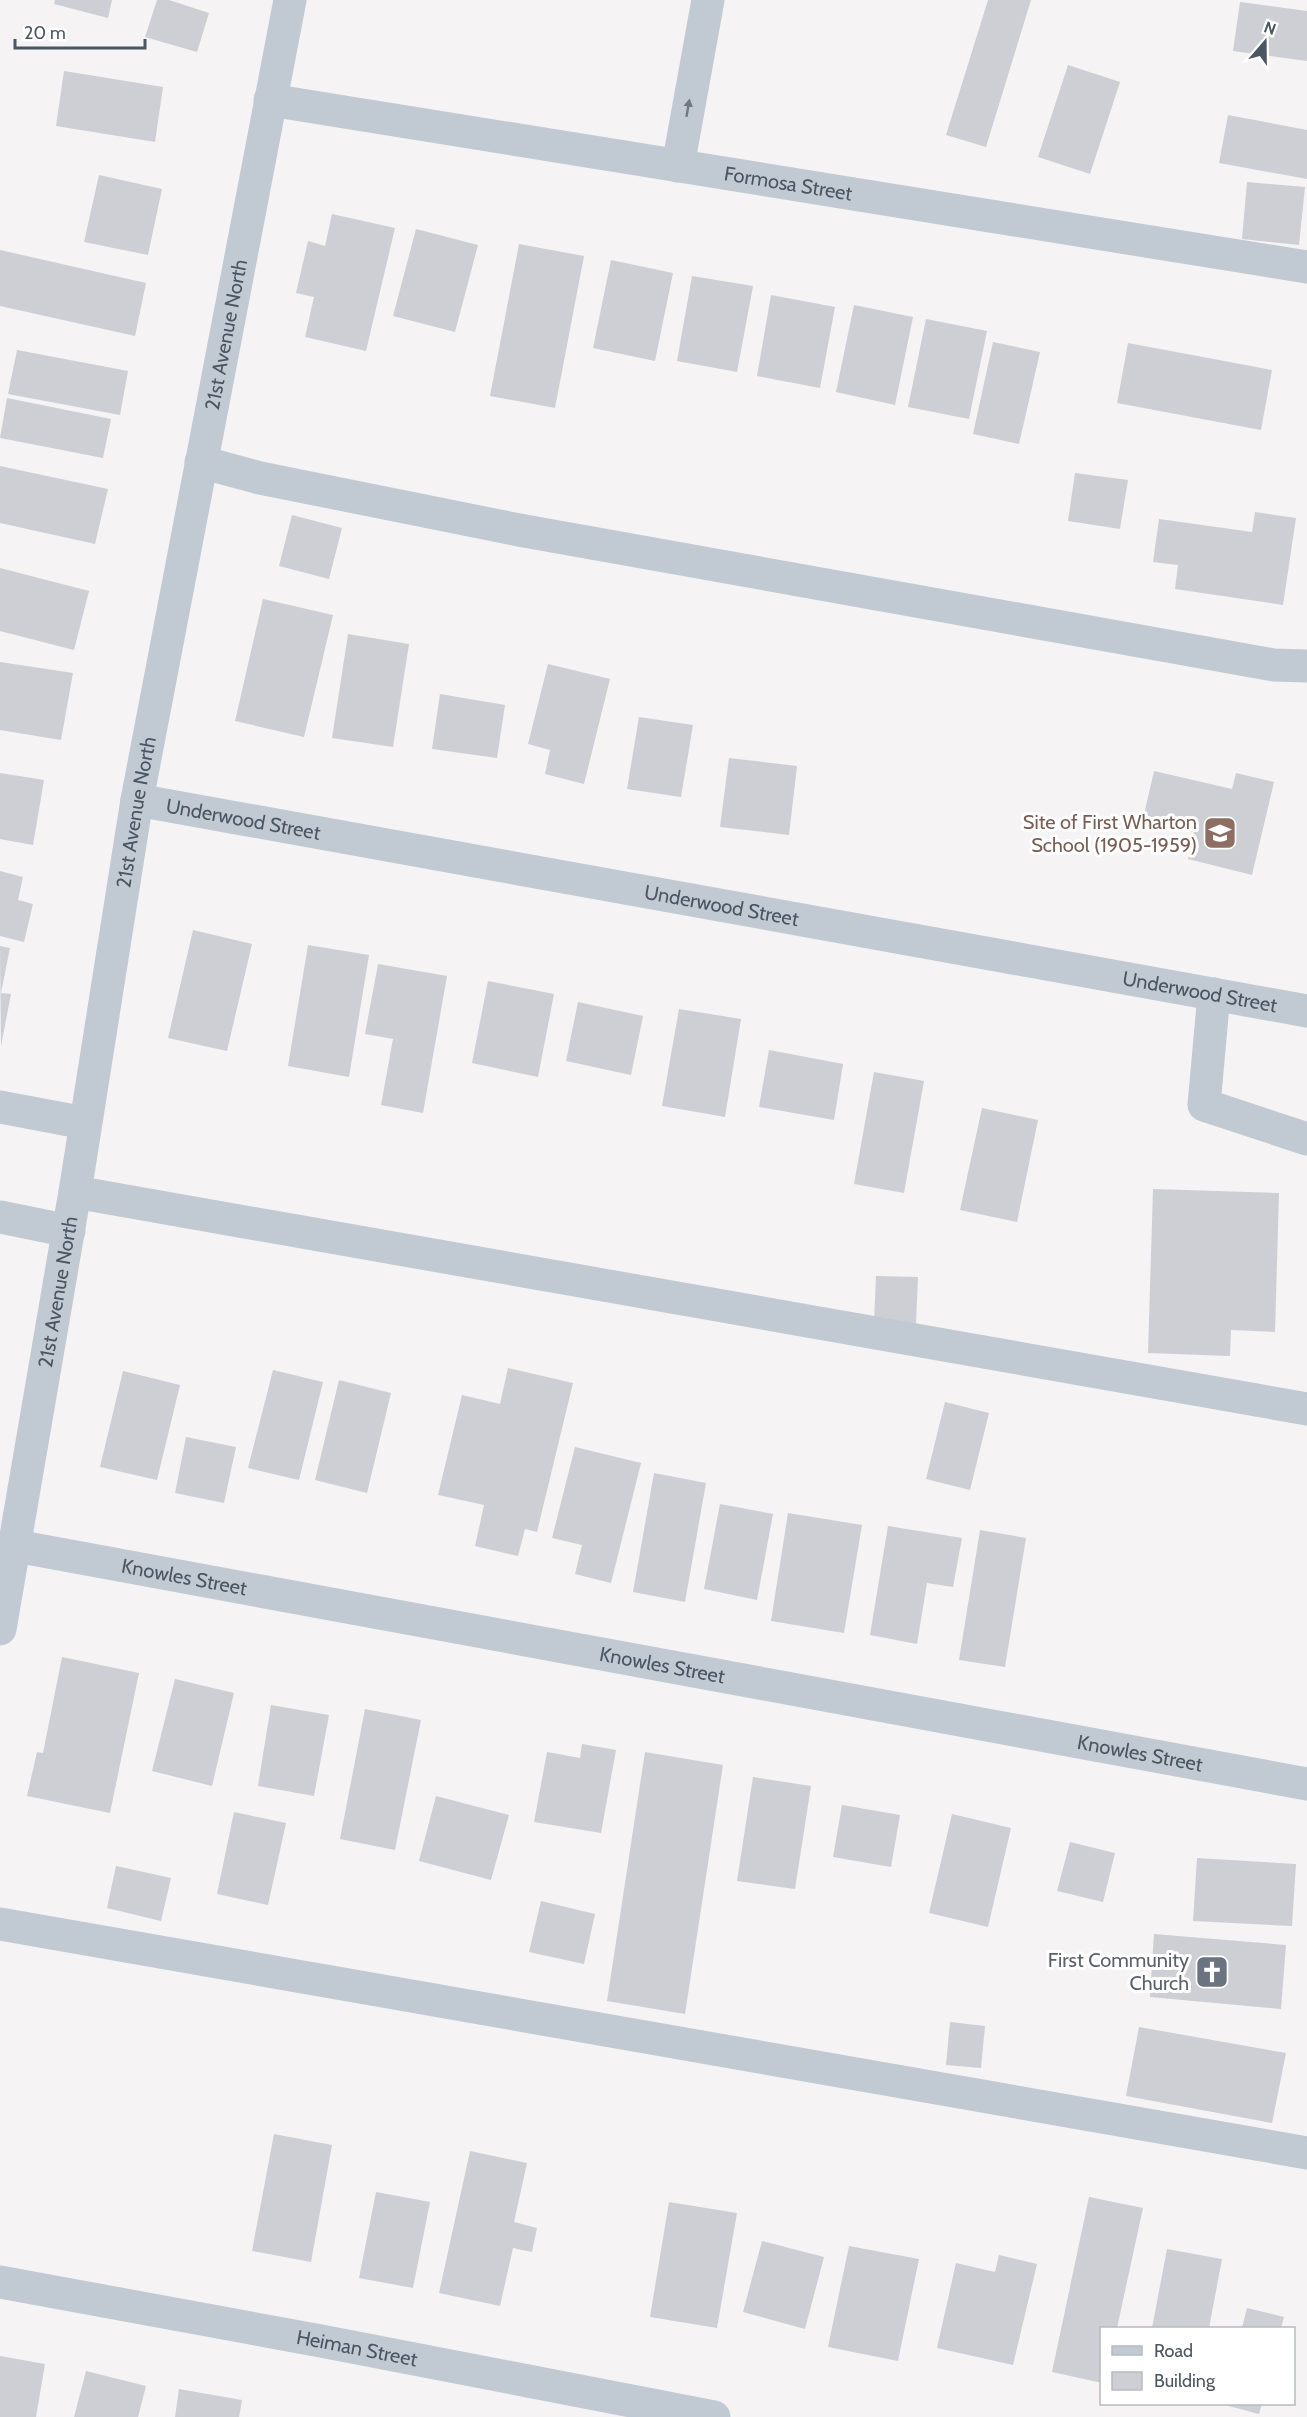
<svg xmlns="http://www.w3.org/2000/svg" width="1307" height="2417" viewBox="0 0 1307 2417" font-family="Cabin,sans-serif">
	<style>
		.building { fill: #cdcfd5 }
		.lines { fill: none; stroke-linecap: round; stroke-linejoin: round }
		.minor { stroke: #c1cad2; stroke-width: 33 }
		.oneway { fill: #6e7983 }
		.labels { text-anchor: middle; stroke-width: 6; stroke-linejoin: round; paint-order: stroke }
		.street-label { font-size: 20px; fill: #4a5661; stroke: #fff }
		.education-label { font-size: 20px; fill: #785e54; stroke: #fff; text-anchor: end }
		.worship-label { font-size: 20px; fill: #5b616d; stroke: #fff; text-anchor: end }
	</style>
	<rect width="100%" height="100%" fill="#f5f3f3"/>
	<path class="building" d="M 55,0 L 112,0 L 108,18 L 54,4 Z
		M 157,0 L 169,0 L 209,13 L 197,52 L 145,37 Z
		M 988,0 L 1031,0 L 986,147 L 946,135 Z
		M 1240,2 L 1307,11 L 1307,61 L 1233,51 Z
		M 1068,65 L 1120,82 L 1090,174 L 1038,157 Z
		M 64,71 L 163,87 L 155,142 L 56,126 Z
		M 1228,115 L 1307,130 L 1307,179 L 1219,163 Z
		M 99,175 L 162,189 L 148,255 L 84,242 Z
		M 1247,182 L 1305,187 L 1299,245 L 1242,239 Z
		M 332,214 L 395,228 L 366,351 L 305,337 L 314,297 L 296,293 L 308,241 L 325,246 Z
		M 416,229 L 478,245 L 455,332 L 393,316 Z
		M 519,244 L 584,256 L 555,408 L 490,396 Z
		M 0,250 L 146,283 L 135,336 L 0,306 Z
		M 611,260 L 673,273 L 655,361 L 593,348 Z
		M 692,276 L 753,286 L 737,372 L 677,361 Z
		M 771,295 L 835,307 L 820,388 L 757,376 Z
		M 854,305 L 913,317 L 895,405 L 836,392 Z
		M 926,319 L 987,331 L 969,419 L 908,407 Z
		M 993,342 L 1040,352 L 1019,444 L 973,434 Z
		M 1128,343 L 1272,370 L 1261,430 L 1117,403 Z
		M 17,350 L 128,371 L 120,415 L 8,394 Z
		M 7,398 L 111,419 L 103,458 L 0,438 Z
		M 0,466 L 108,489 L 95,544 L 0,523 Z
		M 1075,473 L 1128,480 L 1120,529 L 1068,521 Z
		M 1255,512 L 1296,518 L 1283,605 L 1175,589 L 1178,565 L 1153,562 L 1159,519 L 1252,532 Z
		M 292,515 L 342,528 L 329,579 L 279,566 Z
		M 0,568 L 89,591 L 74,650 L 0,631 Z
		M 263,599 L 333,615 L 304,737 L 235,721 Z
		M 348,634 L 409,644 L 393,747 L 332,738 Z
		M 0,662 L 73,673 L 61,740 L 0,730 Z
		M 548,664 L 610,679 L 584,784 L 545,774 L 550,750 L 528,744 Z
		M 440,694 L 505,705 L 497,758 L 432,749 Z
		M 639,717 L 693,725 L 681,797 L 627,789 Z
		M 729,758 L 797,766 L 789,835 L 720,827 Z
		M 1154,771 L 1232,789 L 1236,773 L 1274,782 L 1252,875 L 1188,859 L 1194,832 L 1143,819 Z
		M 0,773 L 44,780 L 33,845 L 0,839 Z
		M 0,871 L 23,877 L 18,900 L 33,904 L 24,942 L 0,936 Z
		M 193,930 L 252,944 L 227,1051 L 168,1038 Z
		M 308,945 L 369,955 L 349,1077 L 288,1066 Z
		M 0,946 L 10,948 L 1,993 L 11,994 L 1,1046 Z
		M 378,964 L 447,976 L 423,1113 L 381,1105 L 393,1039 L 365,1034 Z
		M 488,981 L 554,994 L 538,1077 L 472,1063 Z
		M 578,1002 L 643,1016 L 631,1075 L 566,1061 Z
		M 679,1009 L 741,1019 L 725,1117 L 662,1106 Z
		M 769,1050 L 843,1064 L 834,1120 L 759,1107 Z
		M 874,1072 L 924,1081 L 904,1193 L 854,1184 Z
		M 982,1108 L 1038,1120 L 1017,1222 L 960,1210 Z
		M 1153,1189 L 1279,1193 L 1275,1332 L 1231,1330 L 1230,1356 L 1148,1353 Z
		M 876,1276 L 918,1277 L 916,1324 L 874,1322 Z
		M 508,1368 L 573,1383 L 537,1532 L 525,1529 L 518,1556 L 475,1546 L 484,1505 L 438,1495 L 462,1395 L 500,1404 Z
		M 273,1370 L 323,1382 L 299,1480 L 248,1468 Z
		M 123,1371 L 180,1385 L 157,1480 L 100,1467 Z
		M 339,1380 L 391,1393 L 367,1493 L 315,1480 Z
		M 945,1402 L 989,1413 L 970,1490 L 926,1479 Z
		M 186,1437 L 236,1447 L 224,1503 L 175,1493 Z
		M 575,1447 L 641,1463 L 611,1583 L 575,1574 L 582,1545 L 552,1538 Z
		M 654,1473 L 706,1483 L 685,1602 L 633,1592 Z
		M 720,1504 L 773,1514 L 757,1600 L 704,1589 Z
		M 788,1513 L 862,1525 L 844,1633 L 771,1621 Z
		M 888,1526 L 962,1538 L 953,1587 L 927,1583 L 917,1644 L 870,1635 Z
		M 980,1530 L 1026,1538 L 1005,1667 L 959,1660 Z
		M 62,1657 L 139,1673 L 110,1813 L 27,1796 L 37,1752 L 43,1753 Z
		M 175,1679 L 234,1693 L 212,1786 L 152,1771 Z
		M 271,1705 L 329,1715 L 314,1796 L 258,1786 Z
		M 365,1709 L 421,1720 L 395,1850 L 340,1839 Z
		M 582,1744 L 616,1750 L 601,1833 L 534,1822 L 547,1752 L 580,1758 Z
		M 645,1752 L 723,1765 L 685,2014 L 607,2001 Z
		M 753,1777 L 811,1786 L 795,1889 L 737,1881 Z
		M 436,1796 L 509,1815 L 491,1880 L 419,1861 Z
		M 842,1805 L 900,1815 L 891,1867 L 833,1857 Z
		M 234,1812 L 286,1823 L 268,1905 L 217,1894 Z
		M 952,1814 L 1011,1828 L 988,1927 L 929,1913 Z
		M 1070,1842 L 1115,1853 L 1103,1902 L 1057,1891 Z
		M 1197,1858 L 1296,1864 L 1292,1926 L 1193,1921 Z
		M 116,1866 L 171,1878 L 161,1921 L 107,1908 Z
		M 541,1901 L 595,1914 L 584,1964 L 529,1952 Z
		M 1154,1934 L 1286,1945 L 1281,2009 L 1150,1997 Z
		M 950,2022 L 985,2026 L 981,2068 L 946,2065 Z
		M 1139,2027 L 1286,2053 L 1272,2123 L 1126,2096 Z
		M 274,2134 L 332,2145 L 311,2262 L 252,2251 Z
		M 470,2151 L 527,2163 L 514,2222 L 537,2228 L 532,2252 L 513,2248 L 500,2306 L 439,2293 Z
		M 376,2192 L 430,2202 L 413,2288 L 359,2278 Z
		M 1089,2197 L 1143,2208 L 1117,2328 L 1102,2328 L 1102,2383 L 1052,2372 Z
		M 669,2202 L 737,2213 L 717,2328 L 650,2317 Z
		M 762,2241 L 824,2257 L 805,2329 L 743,2312 Z
		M 849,2246 L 919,2259 L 898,2361 L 828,2347 Z
		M 1167,2249 L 1222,2259 L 1209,2328 L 1152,2328 Z
		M 999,2255 L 1037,2264 L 1013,2365 L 937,2348 L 956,2263 L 995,2272 Z
		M 1247,2308 L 1284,2317 L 1281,2328 L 1242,2328 Z
		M 0,2356 L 45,2364 L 36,2417 L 0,2417 Z
		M 86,2371 L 146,2386 L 138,2417 L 74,2417 Z
		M 179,2389 L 242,2400 L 239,2417 L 175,2417 Z
		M 1221,2404 L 1262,2404 L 1259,2414 Z"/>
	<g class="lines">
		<g class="minor">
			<path id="s1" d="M 270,100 L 1307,267"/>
			<path d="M 678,166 L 708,0"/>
			<path d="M 201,462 L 260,478 L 519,530 L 1274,665 L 1307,666"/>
			<path id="s2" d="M 137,800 L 1307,1011"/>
			<path d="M 1214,994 L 1204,1105 L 1307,1139"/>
			<path d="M 0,1107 L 85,1123"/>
			<path d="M 75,1192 L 1307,1409"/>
			<path d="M 0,1217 L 69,1231"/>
			<path id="s3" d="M 16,1546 L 1307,1784"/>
			<path id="s4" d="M 0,1629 L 75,1192 L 137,800 L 290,0"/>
			<path d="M 0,1924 L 1307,2153"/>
			<path id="s5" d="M 0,2282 L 321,2341 L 714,2417"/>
		</g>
	</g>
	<defs><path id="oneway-solid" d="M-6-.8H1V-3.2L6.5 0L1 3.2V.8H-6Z" transform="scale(1.5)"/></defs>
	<use class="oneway" href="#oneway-solid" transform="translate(688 108) rotate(-80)"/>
	<defs>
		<g id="school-square" transform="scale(1.725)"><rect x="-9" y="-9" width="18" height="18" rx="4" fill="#8d6e63" stroke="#fff"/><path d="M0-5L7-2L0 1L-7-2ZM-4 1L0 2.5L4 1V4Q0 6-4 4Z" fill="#fff"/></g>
		<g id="church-square" transform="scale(1.725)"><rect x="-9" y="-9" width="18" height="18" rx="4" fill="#6b7280" stroke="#fff"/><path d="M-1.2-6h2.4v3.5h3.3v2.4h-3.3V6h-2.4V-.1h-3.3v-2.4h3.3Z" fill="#fff"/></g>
	</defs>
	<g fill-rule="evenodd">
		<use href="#school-square" x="1220" y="833"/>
		<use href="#church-square" x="1212" y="1972"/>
	</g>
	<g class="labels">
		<g class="street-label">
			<text dy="7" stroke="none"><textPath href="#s1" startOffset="525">Formosa Street</textPath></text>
			<text dy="7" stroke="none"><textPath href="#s4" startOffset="1314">21st Avenue North</textPath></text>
			<text dy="7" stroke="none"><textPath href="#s4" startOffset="828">21st Avenue North</textPath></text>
			<text dy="7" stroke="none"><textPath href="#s2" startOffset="108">Underwood Street</textPath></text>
			<text dy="7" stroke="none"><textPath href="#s2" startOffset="594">Underwood Street</textPath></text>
			<text dy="7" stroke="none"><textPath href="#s2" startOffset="1080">Underwood Street</textPath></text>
			<text dy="7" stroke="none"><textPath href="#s4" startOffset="342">21st Avenue North</textPath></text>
			<text dy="7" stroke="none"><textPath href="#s3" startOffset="171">Knowles Street</textPath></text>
			<text dy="7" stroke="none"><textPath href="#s3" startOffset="657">Knowles Street</textPath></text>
			<text dy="7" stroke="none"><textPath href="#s3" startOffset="1143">Knowles Street</textPath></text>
			<text dy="7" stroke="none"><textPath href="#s5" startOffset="363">Heiman Street</textPath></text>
		</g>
		<g class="education-label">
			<text x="1197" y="829">Site of First Wharton<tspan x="1197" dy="23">School (1905-1959)</tspan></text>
		</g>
		<g class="worship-label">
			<text x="1189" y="1967">First Community<tspan x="1189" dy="23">Church</tspan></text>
		</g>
	</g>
	<rect x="1100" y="2327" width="195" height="78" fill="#ffffff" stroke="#b7bbc0" stroke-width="1.5"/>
	<rect x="1112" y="2346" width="30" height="9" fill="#c1cad2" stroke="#b7bbc0" stroke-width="1.5"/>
	<text x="1154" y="2357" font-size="18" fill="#4a5661">Road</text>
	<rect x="1112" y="2372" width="30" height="18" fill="#cdcfd5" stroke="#b7bbc0" stroke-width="1.5"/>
	<text x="1154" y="2387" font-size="18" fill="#4a5661">Building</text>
	<g transform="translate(1265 42) rotate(20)" stroke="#ffffff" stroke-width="4.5" paint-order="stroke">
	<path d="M0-4.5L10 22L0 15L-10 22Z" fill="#4a5661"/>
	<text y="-9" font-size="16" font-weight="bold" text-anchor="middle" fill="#4a5661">N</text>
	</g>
	<path d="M15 39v9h130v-9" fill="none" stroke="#4a5661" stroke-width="3"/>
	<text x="24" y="39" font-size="18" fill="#4a5661" stroke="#ffffff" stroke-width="4.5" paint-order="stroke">20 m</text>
</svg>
